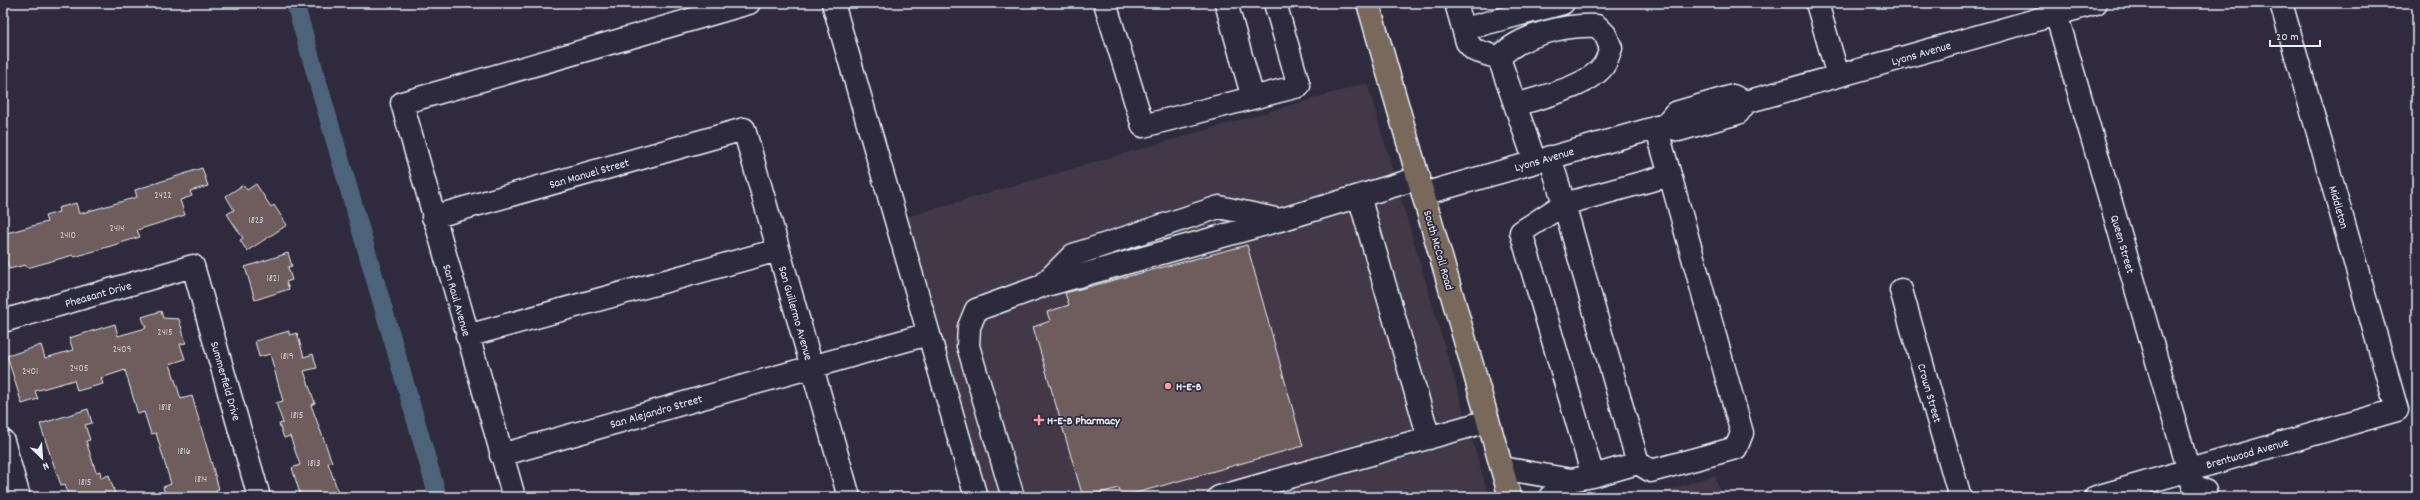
<svg xmlns="http://www.w3.org/2000/svg" width="2420" height="500" viewBox="0 0 2420 500" font-family="Dekko,sans-serif">
	<style>
		.built { fill: #423946 }
		.lines { fill: none; stroke-linecap: round; stroke-linejoin: round }
		.canal { stroke: #4e647a; stroke-width: 18 }
		.building { fill: #6e5d5b; stroke: #e8f1f8 }
		.minor-casing { stroke: #e8f1f8; stroke-width: 25 }
		.major-casing { stroke: #e8f1f8; stroke-width: 25 }
		.minor { stroke: #2f2a3d; stroke-width: 22 }
		.major { stroke: #78695c; stroke-width: 22 }
		.poi-dot { fill: #ff9aa2; stroke: #2f2a3d; stroke-width: 1.5 }
		.labels { text-anchor: middle; stroke-width: 3.5; stroke-linejoin: round; paint-order: stroke }
		.number-label { font-size: 10px; fill: #caccd1 }
		.street-label { font-size: 12px; fill: #e8f1f8; stroke: #2f2a3d }
		.poi-label { font-size: 12px; font-weight: bold; fill: #e8f1f8; stroke: #2f2a3d; text-anchor: start }
	</style>
	<rect width="100%" height="100%" fill="#2f2a3d"/>
	<filter id="ink" filterUnits="userSpaceOnUse"><feTurbulence type="fractalNoise" baseFrequency=".025" numOctaves="2"/><feDisplacementMap in="SourceGraphic" scale="8" xChannelSelector="R" yChannelSelector="G"/><feConvolveMatrix kernelMatrix="1 2 1 2 8 2 1 2 1" color-interpolation-filters="sRGB"/></filter>
	<g filter="url(#ink)">
		<path class="built" d="M 1367,83 L 1489,497 L 986,497 L 906,217 Z
			M 1715,475 L 1721,497 L 1647,497 Z"/>
		<g class="lines">
			<path class="canal" d="M 295,3 L 438,497"/>
		</g>
		<path class="building" d="M 202,168 L 208,186 L 190,191 L 192,196 L 180,200 L 185,215 L 137,230 L 140,237 L 91,252 L 74,257 L 73,255 L 27,268 L 25,265 L 9,269 L 3,248 L 3,234 L 47,222 L 45,216 L 59,212 L 58,208 L 76,203 L 79,214 L 137,197 L 135,190 Z
			M 256,184 L 271,207 L 274,205 L 287,225 L 247,251 L 240,240 L 243,238 L 227,214 L 234,210 L 226,196 L 243,185 L 247,190 Z
			M 1247,245 L 1303,446 L 1122,497 L 1119,488 L 1083,497 L 1033,327 L 1050,321 L 1047,312 L 1069,305 L 1065,293 Z
			M 288,253 L 292,266 L 288,267 L 292,280 L 286,282 L 289,289 L 255,300 L 245,267 Z
			M 161,311 L 163,318 L 179,319 L 186,343 L 180,344 L 185,359 L 170,364 L 181,399 L 192,396 L 219,489 L 216,490 L 218,497 L 166,497 L 163,487 L 171,484 L 156,433 L 151,434 L 144,412 L 138,414 L 125,370 L 101,378 L 103,384 L 77,391 L 74,380 L 35,391 L 38,399 L 22,404 L 7,356 L 41,345 L 45,358 L 73,350 L 69,338 L 115,324 L 118,336 L 146,328 L 142,317 Z
			M 289,331 L 289,335 L 297,333 L 304,357 L 313,354 L 317,368 L 304,371 L 315,403 L 311,405 L 332,462 L 328,463 L 340,497 L 301,497 L 292,468 L 300,465 L 290,436 L 284,438 L 279,424 L 283,423 L 276,403 L 283,401 L 270,354 L 259,357 L 255,341 Z
			M 88,409 L 92,423 L 85,425 L 90,440 L 86,441 L 96,472 L 100,471 L 101,478 L 109,475 L 116,497 L 69,497 L 65,484 L 61,485 L 52,460 L 40,424 Z"/>
		<g class="lines">
			<g class="minor-casing">
				<path id="minor" d="M 833,3 L 976,497
					M 1105,3 L 1143,126 L 1299,86 L 1275,3
					M 1226,3 L 1253,98
					M 1456,3 L 1467,42 L 1474,50 L 1499,58
					M 1817,3 L 1838,76
					M 2053,3 L 2193,485 L 2205,491 L 2206,497
					M 1464,29 L 1563,3
					M 1499,58 C 1519,35 1567,24 1597,26 L 1605,34 L 1611,48 C 1609,54 1607,60 1604,65 C 1589,87 1540,97 1516,105
					M 1499,58 L 1535,162
					M 1665,125 L 1679,130 L 1738,113 L 1746,102 L 2096,3
					M 1423,194 L 1665,125 L 1675,113 L 1733,96 L 1746,102
					M 1359,196 L 1429,438
					M 433,217 L 744,129 L 849,497
					M 1043,286 L 1276,221
					M 1901,290 L 1960,497
					M 3,321 L 193,266 L 259,497
					M 467,336 L 778,250
					M 3,441 L 19,497
					M 501,455 L 928,334
					M 1638,463 L 1564,204 L 1670,175 L 1656,127
					M 1502,468 L 1571,480 L 1593,476 L 1521,232 L 1564,204 L 1550,157
					M 1593,476 L 1638,463 L 1651,471 L 1736,448 L 1742,433 L 1670,175
					M 514,497 L 402,103 L 749,3
					M 1013,497 L 968,346 L 969,327 L 976,310 L 1042,286 L 1073,255 L 1219,207 L 1280,220 L 1419,178
					M 1219,497 L 1488,421
					M 1550,497 L 1571,480
					M 2096,497 L 2397,410 L 2281,3"/>
			</g>
			<g class="major-casing">
				<path id="major" d="M 1368,3 L 1510,497"/>
			</g>
			<use href="#minor" class="minor"/>
			<use href="#major" class="major"/>
		</g>
	</g>
	<g class="poi-dot">
		<circle cx="1168" cy="386" r="4"/>
		<path d="M1037 414h4v4h4v4h-4v4h-4v-4h-4v-4h4z"/>
	</g>
	<g class="labels">
		<g class="number-label">
			<text x="163" y="198">2422</text>
			<text x="256" y="223">1823</text>
			<text x="117" y="231">2414</text>
			<text x="68" y="238">2410</text>
			<text x="273" y="281">1821</text>
			<text x="165" y="335">2415</text>
			<text x="122" y="352">2409</text>
			<text x="287" y="359">1819</text>
			<text x="79" y="371">2405</text>
			<text x="30" y="374">2401</text>
			<text x="165" y="410">1818</text>
			<text x="297" y="418">1815</text>
			<text x="184" y="454">1816</text>
			<text x="314" y="466">1813</text>
			<text x="201" y="482">1814</text>
			<text x="85" y="485">1815</text>
		</g>
		<g class="street-label">
			<text transform="translate(1921 53) rotate(-16)" y="4">Lyons Avenue</text>
			<text transform="translate(1544 159) rotate(-16)" y="4">Lyons Avenue</text>
			<text transform="translate(589 173) rotate(-16)" y="4">San Manuel Street</text>
			<text transform="translate(2339 207) rotate(74)" y="4">Middleton</text>
			<text transform="translate(2123 244) rotate(74)" y="4">Queen Street</text>
			<text transform="translate(1439 250) rotate(74)" y="4">South McColl Road</text>
			<text transform="translate(98 294) rotate(-16)" y="4">Pheasant Drive</text>
			<text transform="translate(457 300) rotate(74)" y="4">San Raul Avenue</text>
			<text transform="translate(796 313) rotate(74)" y="4">San Guillermo Avenue</text>
			<text transform="translate(226 381) rotate(74)" y="4">Summerfield Drive</text>
			<text transform="translate(1930 393) rotate(74)" y="4">Crown Street</text>
			<text transform="translate(656 411) rotate(-16)" y="4">San Alejandro Street</text>
			<text transform="translate(2247 453) rotate(-16)" y="4">Brentwood Avenue</text>
		</g>
		<g class="poi-label">
			<text x="1176" y="390">H-E-B</text>
			<text x="1047" y="424">H-E-B Pharmacy</text>
		</g>
	</g>
	<rect width="2420" height="500" fill="none" stroke="#2f2a3d" stroke-width="16"/>
	<rect x="8" y="8" width="2404" height="484" fill="none" stroke="#e8f1f8" stroke-width="1.5" filter="url(#ink)"/>
	<g transform="translate(42 458) rotate(155)" stroke="#2f2a3d" stroke-width="3" paint-order="stroke">
	<path d="M0-3L7 15L0 10L-7 15Z" fill="#e8f1f8"/>
	<text y="-6" font-size="11" font-weight="bold" text-anchor="middle" fill="#e8f1f8">N</text>
	</g>
	<path d="M2270 40v6h50v-6" fill="none" stroke="#e8f1f8" stroke-width="2"/>
	<text x="2276" y="40" font-size="12" fill="#e8f1f8" stroke="#2f2a3d" stroke-width="3" paint-order="stroke">20 m</text>
</svg>
